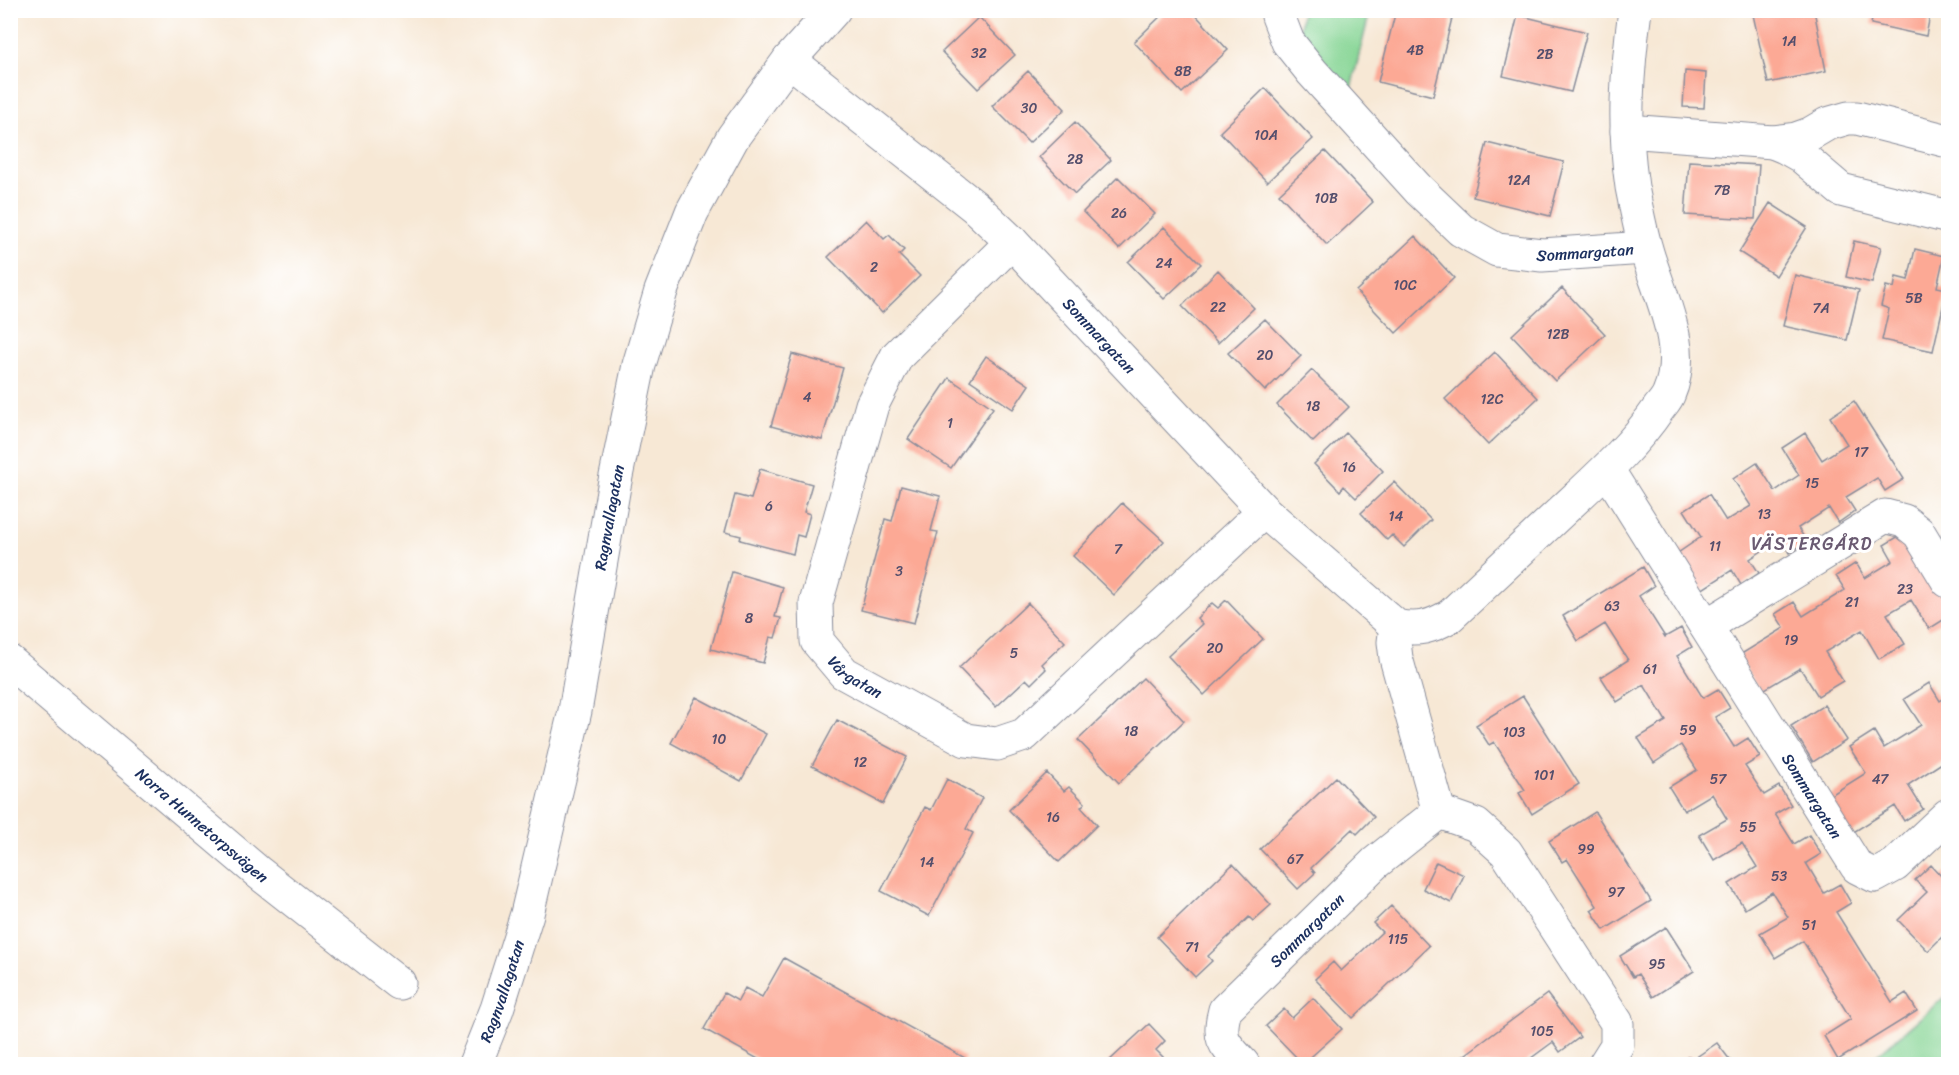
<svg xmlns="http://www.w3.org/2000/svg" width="1959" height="1075" viewBox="0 0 1959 1075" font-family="Sriracha,sans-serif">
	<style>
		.green { fill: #87d595; stroke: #51827a; stroke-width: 1.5 }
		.building { fill: #fca995 }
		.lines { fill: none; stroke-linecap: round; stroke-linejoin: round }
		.minor-casing { stroke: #898c9a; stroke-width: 35 }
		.minor { stroke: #fff; stroke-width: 33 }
		.labels { text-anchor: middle; stroke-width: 6; stroke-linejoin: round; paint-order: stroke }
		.number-label { font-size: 14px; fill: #534e6c }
		.street-label { font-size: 16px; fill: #1b2f5e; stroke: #fff }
		.neighbourhood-label { font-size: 18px; letter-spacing: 1.5px; fill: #6a5a71; stroke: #fff }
	</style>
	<rect width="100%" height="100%" fill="#fff"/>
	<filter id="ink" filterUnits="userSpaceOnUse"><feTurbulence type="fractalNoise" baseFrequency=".0167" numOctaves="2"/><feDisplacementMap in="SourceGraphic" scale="12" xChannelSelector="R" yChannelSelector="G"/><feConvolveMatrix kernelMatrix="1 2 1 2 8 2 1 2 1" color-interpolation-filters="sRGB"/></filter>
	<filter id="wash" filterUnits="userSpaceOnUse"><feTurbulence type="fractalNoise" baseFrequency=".008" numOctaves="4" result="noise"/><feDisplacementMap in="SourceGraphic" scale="24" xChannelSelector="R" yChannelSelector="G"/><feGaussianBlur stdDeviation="1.35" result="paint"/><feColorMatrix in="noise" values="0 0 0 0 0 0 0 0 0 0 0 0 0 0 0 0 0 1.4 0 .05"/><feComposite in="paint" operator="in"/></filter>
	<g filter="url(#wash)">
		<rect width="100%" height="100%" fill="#f7e8d5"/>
		<path class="green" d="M 1302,11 L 1370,11 L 1350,92 L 1306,49 L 1300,29 Z
			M 1948,994 L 1948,1064 L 1867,1064 Z"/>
		<g id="blocks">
			<path class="building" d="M 1167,10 L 1191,10 L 1228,50 L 1182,93 L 1134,42 Z
				M 1396,10 L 1422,10 L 1452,18 L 1433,96 L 1378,82 Z
				M 1752,10 L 1814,10 L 1826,71 L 1768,83 Z
				M 1874,10 L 1931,10 L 1926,36 L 1871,24 Z
				M 1518,15 L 1587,32 L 1571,92 L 1503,76 Z
				M 979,17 L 1015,55 L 978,89 L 942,52 Z
				M 1028,71 L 1065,109 L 1029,143 L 992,106 Z
				M 1685,71 L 1706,73 L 1704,108 L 1683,107 Z
				M 1265,88 L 1313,139 L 1267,182 L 1220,132 Z
				M 1075,122 L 1111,160 L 1075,194 L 1039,157 Z
				M 1487,143 L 1564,162 L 1550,216 L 1473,197 Z
				M 1325,151 L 1373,202 L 1327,245 L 1279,194 Z
				M 1689,161 L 1759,165 L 1755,219 L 1685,215 Z
				M 1118,177 L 1155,214 L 1119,249 L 1083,212 Z
				M 1770,203 L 1807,227 L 1776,276 L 1739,252 Z
				M 866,220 L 884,239 L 889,235 L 904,250 L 899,255 L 920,276 L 882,313 L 828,257 Z
				M 1164,227 L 1201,264 L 1164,299 L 1128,262 Z
				M 1415,236 L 1454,278 L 1396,333 L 1356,291 Z
				M 1854,241 L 1881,247 L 1872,283 L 1846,277 Z
				M 1915,249 L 1944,256 L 1937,287 L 1947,289 L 1933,351 L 1882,340 L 1889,309 L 1881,306 L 1886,286 L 1894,288 L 1896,277 L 1908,280 Z
				M 1218,270 L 1254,308 L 1218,343 L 1182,306 Z
				M 1795,275 L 1859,290 L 1847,340 L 1783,326 Z
				M 1562,288 L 1605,334 L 1555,381 L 1512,335 Z
				M 1265,319 L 1301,356 L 1265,391 L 1228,353 Z
				M 1495,352 L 1538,398 L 1488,445 L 1445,399 Z
				M 792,354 L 843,368 L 822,440 L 771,426 Z
				M 986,356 L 1029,385 L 1013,409 L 970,380 Z
				M 1312,370 L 1349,407 L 1313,442 L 1277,405 Z
				M 949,378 L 993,408 L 951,468 L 908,439 Z
				M 1854,401 L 1904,479 L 1885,491 L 1877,478 L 1846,497 L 1855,511 L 1838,523 L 1829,508 L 1798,528 L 1807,542 L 1789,553 L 1780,539 L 1750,559 L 1759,573 L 1741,585 L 1732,570 L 1698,592 L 1675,555 L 1701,537 L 1684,510 L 1709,494 L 1726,521 L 1751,506 L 1733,479 L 1757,463 L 1775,491 L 1799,475 L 1782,448 L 1805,433 L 1822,460 L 1847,444 L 1830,417 Z
				M 1346,433 L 1383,471 L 1356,498 L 1344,486 L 1340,491 L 1314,464 Z
				M 760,469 L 812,484 L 804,512 L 810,514 L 804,537 L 797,535 L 793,554 L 740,540 L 741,536 L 725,532 L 735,495 L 751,499 Z
				M 1394,482 L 1431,520 L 1404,547 L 1392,535 L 1387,540 L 1361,513 Z
				M 901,486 L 940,496 L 931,531 L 938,532 L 914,623 L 861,610 L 885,519 L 892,521 Z
				M 1122,503 L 1164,541 L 1114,595 L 1073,556 Z
				M 1948,531 L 1948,548 L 1942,534 Z
				M 1904,533 L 1948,606 L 1948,617 L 1929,629 L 1911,600 L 1887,614 L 1905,644 L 1879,659 L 1862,630 L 1825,652 L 1843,681 L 1818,696 L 1800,668 L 1760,692 L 1738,656 L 1784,628 L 1775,614 L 1794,602 L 1803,616 L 1845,590 L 1836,576 L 1856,563 L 1865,578 L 1893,561 L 1884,545 Z
				M 1643,567 L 1654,586 L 1639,596 L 1665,637 L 1681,628 L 1692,647 L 1677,656 L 1703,698 L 1718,689 L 1730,708 L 1715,717 L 1734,747 L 1748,738 L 1760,757 L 1745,766 L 1764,795 L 1779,786 L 1791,805 L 1775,814 L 1794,844 L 1809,835 L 1821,854 L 1806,863 L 1824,893 L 1840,884 L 1851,903 L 1836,912 L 1892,1002 L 1906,993 L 1917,1011 L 1838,1060 L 1824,1036 L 1851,1019 L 1803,941 L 1775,958 L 1760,933 L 1788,917 L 1772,892 L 1745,909 L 1729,884 L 1757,867 L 1742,843 L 1714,860 L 1699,835 L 1727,819 L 1712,794 L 1684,811 L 1669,787 L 1697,770 L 1681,745 L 1654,763 L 1638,738 L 1666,721 L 1644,685 L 1617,702 L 1601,677 L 1628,660 L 1605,624 L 1578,641 L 1563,616 Z
				M 732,572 L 783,587 L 775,617 L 781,618 L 775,638 L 770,637 L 763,663 L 711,649 Z
				M 1226,600 L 1263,639 L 1204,695 L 1168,656 L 1202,624 L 1197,618 L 1212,603 L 1218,608 Z
				M 1028,603 L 1065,642 L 1042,664 L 1046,669 L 1031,684 L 1026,679 L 996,707 L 959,668 Z
				M 1143,678 L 1184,721 L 1119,783 L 1078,740 Z
				M 1929,683 L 1940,701 L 1948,695 L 1948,759 L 1908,785 L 1923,809 L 1904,821 L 1895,806 L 1849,835 L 1826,798 L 1866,773 L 1849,747 L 1874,731 L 1884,748 L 1921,725 L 1904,699 Z
				M 1523,696 L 1579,784 L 1532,814 L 1519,793 L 1525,790 L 1494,742 L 1489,745 L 1476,725 Z
				M 696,697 L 766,734 L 741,781 L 671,743 Z
				M 1824,705 L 1847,740 L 1813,762 L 1791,726 Z
				M 837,720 L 907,757 L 883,804 L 812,766 Z
				M 1047,773 L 1064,791 L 1069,787 L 1085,803 L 1081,807 L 1097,825 L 1059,862 L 1009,810 Z
				M 1336,777 L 1374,817 L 1357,834 L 1352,829 L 1311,868 L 1315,873 L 1298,889 L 1260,849 Z
				M 947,779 L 982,798 L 966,829 L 973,833 L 929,916 L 881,891 L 925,807 L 931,810 Z
				M 1595,812 L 1651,901 L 1604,930 L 1591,910 L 1597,906 L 1567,859 L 1562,862 L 1549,841 Z
				M 1436,862 L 1464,875 L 1451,903 L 1423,889 Z
				M 1233,864 L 1271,905 L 1253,921 L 1249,917 L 1208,956 L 1212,961 L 1195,977 L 1157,937 Z
				M 1931,865 L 1942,877 L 1948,871 L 1948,931 L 1928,951 L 1898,920 L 1927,892 L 1915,880 Z
				M 1391,906 L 1429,946 L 1353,1018 L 1315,979 L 1333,962 L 1341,971 L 1362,951 L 1382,932 L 1373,923 Z
				M 1666,927 L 1694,971 L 1653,997 L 1638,974 L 1633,977 L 1620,956 Z
				M 784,958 L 965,1058 L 961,1064 L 767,1064 L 704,1029 L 724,993 L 738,1001 L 745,988 L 762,997 Z
				M 1547,994 L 1580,1037 L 1560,1052 L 1553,1042 L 1523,1064 L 1468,1064 L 1462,1057 Z
				M 1313,998 L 1342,1029 L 1303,1064 L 1266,1026 L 1284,1009 L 1292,1018 Z
				M 1149,1024 L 1165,1041 L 1156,1050 L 1170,1064 L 1111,1064 L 1108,1062 Z
				M 1717,1043 L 1733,1064 L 1676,1064 L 1689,1056 L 1692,1060 Z"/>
		</g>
	</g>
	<g filter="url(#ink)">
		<use href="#blocks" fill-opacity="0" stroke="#898c9a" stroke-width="1.5"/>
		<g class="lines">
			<g class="minor-casing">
				<g id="minor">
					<path id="s1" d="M 1281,10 L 1278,16 L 1288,42 L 1312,72 L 1419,190 L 1461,230 L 1497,250 L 1542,255 L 1645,248"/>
					<path id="s2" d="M 789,60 L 975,207 L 1012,242 L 1264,511 L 1396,626 C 1418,631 1431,627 1450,616 C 1492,577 1534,537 1576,498 C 1606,470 1636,442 1659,408 C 1662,404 1667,399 1669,393 C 1689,347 1658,293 1646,249 C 1640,229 1636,207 1632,187 C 1623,127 1627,70 1635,10"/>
					<path d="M 1627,131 L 1773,142 L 1796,139 L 1810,134 L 1827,124 L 1848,118 L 1857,118 L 1948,141"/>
					<path d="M 1773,142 L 1785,147 L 1801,156 L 1841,190 L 1945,216 L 1948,215"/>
					<path id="s3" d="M 1012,242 L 897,356 L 872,405 L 816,603 L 817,641 L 844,673 L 966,740 L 997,744 L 1024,735 L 1264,511"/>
					<path id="s4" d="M 1607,469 L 1857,867 L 1875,876 L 1895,865 L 1948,815"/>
					<path d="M 1396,626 L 1394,642 L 1396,658 L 1439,812"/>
					<path d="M 1706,626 L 1885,516 L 1904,521 L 1919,533 L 1948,581"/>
					<path id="s5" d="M 10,662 L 259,873 L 399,983"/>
					<path d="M 1439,812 L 1476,825 L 1506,852 L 1617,1023 L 1617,1045 L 1605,1064"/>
					<path id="s6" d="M 475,1064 L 497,1009 L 527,914 L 575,711 L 614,486 L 639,365 L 661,291 L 692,212 L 733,137 L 789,60 L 834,10"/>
					<path id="s7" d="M 1243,1064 C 1224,1044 1217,1039 1225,1010 L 1375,863 L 1439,812"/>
				</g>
			</g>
			<use href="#minor" class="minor"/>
		</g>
	</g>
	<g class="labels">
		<g class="number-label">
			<text x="1789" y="46">1A</text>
			<text x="1415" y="55">4B</text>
			<text x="979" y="58">32</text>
			<text x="1545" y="59">2B</text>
			<text x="1183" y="76">8B</text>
			<text x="1029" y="113">30</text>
			<text x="1266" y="140">10A</text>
			<text x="1075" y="164">28</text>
			<text x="1519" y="185">12A</text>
			<text x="1722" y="195">7B</text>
			<text x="1326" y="203">10B</text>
			<text x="1119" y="218">26</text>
			<text x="1164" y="268">24</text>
			<text x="874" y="272">2</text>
			<text x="1405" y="290">10C</text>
			<text x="1914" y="303">5B</text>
			<text x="1218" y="312">22</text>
			<text x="1821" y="313">7A</text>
			<text x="1558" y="339">12B</text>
			<text x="1265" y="360">20</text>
			<text x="807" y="402">4</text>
			<text x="1492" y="404">12C</text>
			<text x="1313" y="411">18</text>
			<text x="950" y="428">1</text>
			<text x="1861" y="457">17</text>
			<text x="1349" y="472">16</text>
			<text x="1812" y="488">15</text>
			<text x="769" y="511">6</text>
			<text x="1764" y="519">13</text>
			<text x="1396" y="521">14</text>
			<text x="1715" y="551">11</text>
			<text x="1118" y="554">7</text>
			<text x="899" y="576">3</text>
			<text x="1905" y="594">23</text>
			<text x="1852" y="607">21</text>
			<text x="1612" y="611">63</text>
			<text x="749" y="623">8</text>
			<text x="1791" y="645">19</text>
			<text x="1215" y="653">20</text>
			<text x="1014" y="658">5</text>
			<text x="1650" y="674">61</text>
			<text x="1688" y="735">59</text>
			<text x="1131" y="736">18</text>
			<text x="1514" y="737">103</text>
			<text x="719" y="744">10</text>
			<text x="860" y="767">12</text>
			<text x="1544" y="780">101</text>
			<text x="1718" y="784">57</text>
			<text x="1880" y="784">47</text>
			<text x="1053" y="822">16</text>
			<text x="1748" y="832">55</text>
			<text x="1586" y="854">99</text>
			<text x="1295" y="864">67</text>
			<text x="927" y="867">14</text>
			<text x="1779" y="881">53</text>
			<text x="1616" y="897">97</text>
			<text x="1809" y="930">51</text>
			<text x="1398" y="944">115</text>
			<text x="1192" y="952">71</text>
			<text x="1657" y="969">95</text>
			<text x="1542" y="1036">105</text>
		</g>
		<g class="street-label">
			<text dy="6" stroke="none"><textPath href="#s1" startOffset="420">Sommargatan</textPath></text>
			<text dy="6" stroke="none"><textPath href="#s2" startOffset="416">Sommargatan</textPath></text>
			<text dy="6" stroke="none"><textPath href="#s6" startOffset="564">Ragnvallagatan</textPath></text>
			<text dy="6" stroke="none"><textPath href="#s3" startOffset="514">Vårgatan</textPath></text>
			<text dy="6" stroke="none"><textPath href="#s4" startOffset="386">Sommargatan</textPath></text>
			<text dy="6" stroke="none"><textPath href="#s5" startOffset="252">Norra Hunnetorpsvägen</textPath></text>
			<text dy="6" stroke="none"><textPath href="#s7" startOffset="176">Sommargatan</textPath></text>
			<text dy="6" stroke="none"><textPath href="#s6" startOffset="78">Ragnvallagatan</textPath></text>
		</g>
		<g class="neighbourhood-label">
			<text x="1812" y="550">VÄSTERGÅRD</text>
		</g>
	</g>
	<rect width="1959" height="1075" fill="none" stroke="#fff" stroke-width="36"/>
</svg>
